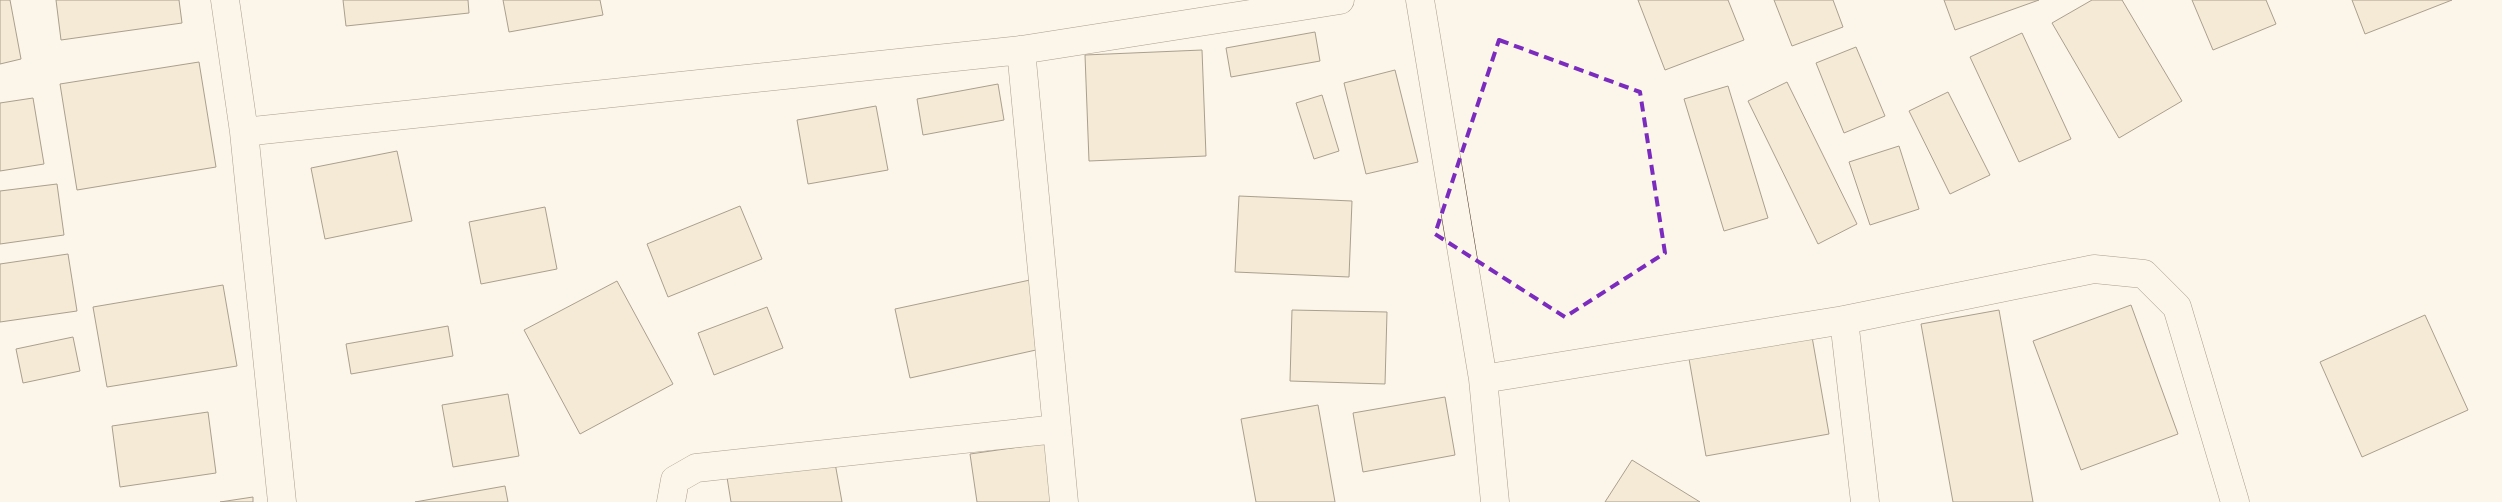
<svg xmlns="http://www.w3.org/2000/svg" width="2502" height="502" viewBox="0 0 2502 502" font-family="'PT Sans',sans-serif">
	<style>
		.building { fill: #ecdcbc; stroke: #4a3520 }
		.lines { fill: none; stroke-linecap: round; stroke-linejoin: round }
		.minor-casing { stroke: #4a3520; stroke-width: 29 }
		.minor { stroke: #fbf6e9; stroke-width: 28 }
		.marked { fill: none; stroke: #7b2cbf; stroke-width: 4; stroke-dasharray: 10 6; stroke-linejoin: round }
	</style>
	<rect width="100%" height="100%" fill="#fbf6e9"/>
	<path class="building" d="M 0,0 L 10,0 L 21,59 L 0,64 Z
		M 56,0 L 179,0 L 182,23 L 61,40 Z
		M 343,0 L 468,0 L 469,13 L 346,26 Z
		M 503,0 L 600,0 L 603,15 L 509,32 Z
		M 1638,0 L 1728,0 L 1744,40 L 1665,70 Z
		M 1774,0 L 1833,0 L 1843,27 L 1792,46 Z
		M 1944,0 L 2039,0 L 1955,30 Z
		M 2092,0 L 2122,0 L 2182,101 L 2119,138 L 2052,23 Z
		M 2192,0 L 2266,0 L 2276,24 L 2213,50 Z
		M 2352,0 L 2452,0 L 2365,34 Z
		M 1315,32 L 1320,61 L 1231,77 L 1226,48 Z
		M 2022,33 L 2071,139 L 2019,162 L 1970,57 Z
		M 1856,47 L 1885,116 L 1844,133 L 1816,63 Z
		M 1202,50 L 1206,156 L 1089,161 L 1085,55 Z
		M 199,62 L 216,167 L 77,190 L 60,84 Z
		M 1395,70 L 1418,162 L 1366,174 L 1344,83 Z
		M 1787,82 L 1857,224 L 1818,244 L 1748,101 Z
		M 998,84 L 1004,120 L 923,135 L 917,99 Z
		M 1728,86 L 1768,218 L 1724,231 L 1684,99 Z
		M 1948,92 L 1990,175 L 1950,194 L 1909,111 Z
		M 1322,95 L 1339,151 L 1314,159 L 1296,103 Z
		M 33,98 L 44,164 L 0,171 L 0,103 Z
		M 876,106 L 888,170 L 808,184 L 797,120 Z
		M 1899,146 L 1919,209 L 1870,225 L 1849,162 Z
		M 397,151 L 412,221 L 325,239 L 311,168 Z
		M 57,184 L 64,235 L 0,244 L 0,191 Z
		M 1239,196 L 1352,201 L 1349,277 L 1235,272 Z
		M 740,206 L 762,259 L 668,297 L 647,244 Z
		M 545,207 L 557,269 L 481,284 L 469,222 Z
		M 68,254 L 77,311 L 0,322 L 0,264 Z
		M 1030,280 L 1045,348 L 910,378 L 895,309 Z
		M 617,281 L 673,384 L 580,434 L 524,330 Z
		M 223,285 L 237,366 L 107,387 L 93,307 Z
		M 2131,305 L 2178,434 L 2081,470 L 2033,341 Z
		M 767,307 L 783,348 L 714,375 L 698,333 Z
		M 1292,310 L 1387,312 L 1385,384 L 1290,381 Z
		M 1999,310 L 2033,502 L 1953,502 L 1921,324 Z
		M 2425,315 L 2468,410 L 2362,457 L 2320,362 Z
		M 448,326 L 453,356 L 351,374 L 346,344 Z
		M 1811,331 L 1829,434 L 1706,456 L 1688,353 Z
		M 73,337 L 80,371 L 23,383 L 16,349 Z
		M 508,394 L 519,456 L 453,467 L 442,405 Z
		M 1445,397 L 1455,455 L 1363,472 L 1353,413 Z
		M 1318,405 L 1335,502 L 1256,502 L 1241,419 Z
		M 208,412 L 216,473 L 120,487 L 112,426 Z
		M 1047,443 L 1056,502 L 977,502 L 970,454 Z
		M 832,446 L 842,502 L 731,502 L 725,465 Z
		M 1632,460 L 1700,502 L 1605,502 Z
		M 505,486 L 508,502 L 415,502 Z
		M 253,497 L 253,502 L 220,502 Z"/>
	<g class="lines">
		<g class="minor-casing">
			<path id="minor" d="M 225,0 L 244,132 L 282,502
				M 1420,0 L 1483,379 L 1495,502
				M 1021,50 L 1064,502
				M 244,132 L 1021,50 L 1340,0
				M 1844,320 L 1865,502
				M 1483,379 L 1844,320 L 2094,269 L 2144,274 L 2177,307 L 2235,502
				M 671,502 L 675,480 L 696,468 L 1057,429"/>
		</g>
		<use href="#minor" class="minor"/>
	</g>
	<path d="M0 0H2502V502H0ZM 1499,40 L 1640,92 L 1665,253 L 1565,317 L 1435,234 Z" fill="#fbf6e9" fill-opacity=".55" fill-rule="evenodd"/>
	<path class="marked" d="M 1499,40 L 1640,92 L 1665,253 L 1565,317 L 1435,234 Z"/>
</svg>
